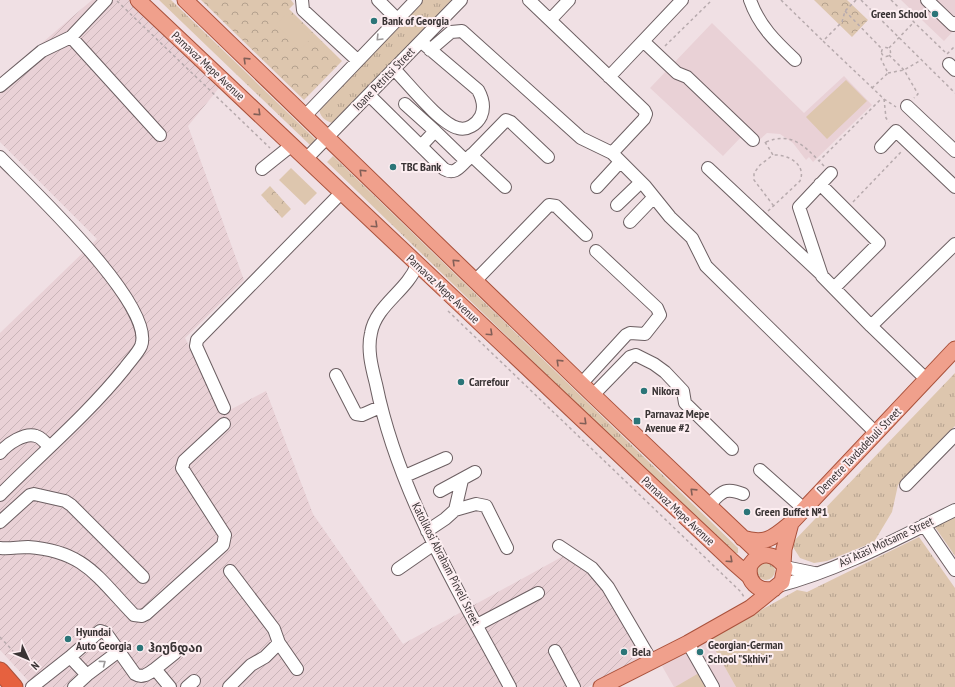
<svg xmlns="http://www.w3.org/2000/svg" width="955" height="687" viewBox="0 0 955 687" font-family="'PT Sans Narrow','Noto Sans Georgian',sans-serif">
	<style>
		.built { fill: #e9d1d6 }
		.industrial { fill: url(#industrial-furrows) }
		.grass { fill: url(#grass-tufts) }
		.park { fill: url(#park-crowns) }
		.pitch { fill: #ddc6ae }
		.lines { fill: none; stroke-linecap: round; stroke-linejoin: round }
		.minor-casing { stroke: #6c5f62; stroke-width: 14 }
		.major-casing { stroke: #a9513b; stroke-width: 17 }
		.highway-casing { stroke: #a9513b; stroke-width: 19 }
		.path { stroke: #b7aaad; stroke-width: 1.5; stroke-dasharray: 3 3; stroke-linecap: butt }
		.minor { stroke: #fff; stroke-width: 12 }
		.major { stroke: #f0a08c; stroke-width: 15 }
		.highway { stroke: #e6613f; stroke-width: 17 }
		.oneway { stroke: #9c999a }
		.oneway2 { stroke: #825f57 }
		.poi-dot { fill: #2b7578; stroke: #fdeef1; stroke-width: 1.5 }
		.labels { text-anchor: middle; stroke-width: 4; stroke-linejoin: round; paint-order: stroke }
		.poi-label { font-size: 12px; font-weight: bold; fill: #393334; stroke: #fdeef1; text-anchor: start }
		.street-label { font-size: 12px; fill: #393334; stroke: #fdeef1 }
	</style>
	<defs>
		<pattern id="industrial-furrows" width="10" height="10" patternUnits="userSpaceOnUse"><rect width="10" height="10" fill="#e9d1d6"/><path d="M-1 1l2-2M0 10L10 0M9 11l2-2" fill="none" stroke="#c9b4b8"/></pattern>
		<pattern id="grass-tufts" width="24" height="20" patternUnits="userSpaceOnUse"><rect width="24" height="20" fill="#ddc6ae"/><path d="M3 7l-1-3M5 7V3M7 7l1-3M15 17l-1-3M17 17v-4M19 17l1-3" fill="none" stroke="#b4a18e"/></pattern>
		<pattern id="park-crowns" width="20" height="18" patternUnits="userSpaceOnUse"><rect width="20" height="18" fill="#ddc6ae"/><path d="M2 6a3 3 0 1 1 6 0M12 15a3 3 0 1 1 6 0" fill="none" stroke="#b4a18e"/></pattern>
	</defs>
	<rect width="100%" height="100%" fill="#f0e0e4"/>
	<path class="built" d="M 901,0 L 955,0 L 955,29 L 944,41 Z
		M 712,23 L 804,113 L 844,76 L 872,105 L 813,162 L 809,157 L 806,160 L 793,143 L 780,134 L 767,133 L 754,145 L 743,135 L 723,156 L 650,88 Z
		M 709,639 L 736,687 L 674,687 L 662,666 Z"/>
	<path class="industrial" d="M 92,0 L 130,0 L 219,88 L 188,126 L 244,280 L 185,338 L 224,413 L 266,391 L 313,514 L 403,644 L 567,554 L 601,577 L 643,658 L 588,687 L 34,687 L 0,650 L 0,333 L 97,239 L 0,142 L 0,79 Z"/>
	<path class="grass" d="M 159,0 L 171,0 L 317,141 L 310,145 Z
		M 421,0 L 456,0 L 334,123 C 325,122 319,116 319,107 Z
		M 333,156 L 738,548 L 738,553 L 732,554 L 327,162 Z
		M 955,373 L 955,426 L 898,485 L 892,512 L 874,542 L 827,561 L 814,563 L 800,558 L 791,544 Z
		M 955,517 L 955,556 L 935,527 Z
		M 919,537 L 955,588 L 955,687 L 736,687 L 709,639 L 797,590 L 807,592 Z
		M757 571a9 9 0 1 1 18 0a9 9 0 1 1-18 0Z"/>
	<path class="park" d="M 201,0 L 291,0 L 294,4 L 289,9 L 342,61 L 304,100 Z
		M 814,0 L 847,0 L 868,20 L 852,37 Z
		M 270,186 L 291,209 L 282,218 L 261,195 Z"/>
	<path class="pitch" d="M 288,13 L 312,38 L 300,49 L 276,24 Z
		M 846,80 L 867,101 L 827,139 L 806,117 Z
		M 291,168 L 317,193 L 305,205 L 279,180 Z
		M 699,673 L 708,687 L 675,687 Z"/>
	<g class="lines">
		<g class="minor-casing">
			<path id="minor" d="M 302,0 L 303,10 L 357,60
				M 378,0 L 397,19
				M 529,0 L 644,110 L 646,114 L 644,119 L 612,153 L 645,186 L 670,217 L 692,238 L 706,266 L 876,433
				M 750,0 C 759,26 776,42 795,60
				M 927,0 L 953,25 L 955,23
				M 550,20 L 569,0
				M 71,37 L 160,135
				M 643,41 L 677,73 L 687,77 L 753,140
				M 430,50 L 451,32 L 462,31 L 581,138 L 612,153
				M 949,64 L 955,70
				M 394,69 C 408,83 440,124 458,128 C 467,131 477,124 481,116 C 485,107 483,99 478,90 L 425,45
				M 609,77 L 682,0
				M 0,86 L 42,51 L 71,37 L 106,0
				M 369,95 L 444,169 C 454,175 459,168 466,161
				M 405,104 L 435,131
				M 907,106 L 955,151
				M 305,116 L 416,0
				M 421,146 L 435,131 L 466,161 L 506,120 L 511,122 L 548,157
				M 881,147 L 896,131 L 955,187
				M 471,155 L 505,187
				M 0,157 C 28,186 157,306 141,346 C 138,353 130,361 125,368 C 88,414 42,453 0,495
				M 306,159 L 461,0
				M 708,168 L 822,275
				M 262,169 L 292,145
				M 831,173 L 799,207 L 822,276 L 871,326 L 955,244
				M 820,184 L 879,243 L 834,288
				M 597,187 L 620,162
				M 617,205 L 641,182
				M 630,222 L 654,197
				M 417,265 C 407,291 376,305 371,333 C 367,350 372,368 376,384 C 398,493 458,590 510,687
				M 475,281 L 549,205 L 556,206 L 586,235
				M 871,326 L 927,380
				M 336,375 L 356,414 L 362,415 L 380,407
				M 581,384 L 626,335 L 630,333 L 645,334 L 660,315 L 657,308 L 596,251
				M 593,395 L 630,357 L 636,355 L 654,364 L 665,372 L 683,391 L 685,403 L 732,449
				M 224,408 L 196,346 L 197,340 L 341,193
				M 0,453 C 7,444 25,432 36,436 C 41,437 45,443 49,446
				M 760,470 L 804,509
				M 405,476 L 446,458
				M 906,485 L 955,435
				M 440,491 L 475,472
				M 708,506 C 721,493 724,486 743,494
				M 455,510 L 476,504 L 486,506 L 507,548
				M 0,522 L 30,495 L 34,494 L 65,501 L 71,505 L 143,577
				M 924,525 L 955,570
				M 427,531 L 445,519 L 455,510 L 462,480
				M 559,546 L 592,568 L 608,587 L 652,662
				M 0,548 C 9,549 19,547 28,547 C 85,551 98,578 134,615 L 142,616 L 146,614 L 223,545 L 225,535 L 182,468 L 184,461 L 224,424
				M 785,567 L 814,573
				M 398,569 L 434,544
				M 230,571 L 274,629 L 279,643 L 297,669
				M 778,586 C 840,570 898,538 955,510
				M 477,625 L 538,593
				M 688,643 L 713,687
				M 555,651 L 574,687
				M 70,657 L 100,631 L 106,633 L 135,674 C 143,679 149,673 155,669 L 170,687
				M 155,669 L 175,653
				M 87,675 L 119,651
				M 32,687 L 70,657 L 87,675 L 74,687
				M 187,687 L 194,681
				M 229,687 L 251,665 L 265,657 L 279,643"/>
		</g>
		<g class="major-casing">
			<path id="major" d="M 138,0 L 733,562 L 749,576
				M 185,0 L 593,395 L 761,555
				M 742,538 C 766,545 773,538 791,523
				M 783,564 L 784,549 L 791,523 L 955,349
				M 601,687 L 688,643 L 750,608 L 782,582 L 785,567 C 775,553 760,550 750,565 C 746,581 758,593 774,589"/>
		</g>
		<g class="highway-casing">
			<path id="highway" d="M 0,671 L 14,687"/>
		</g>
		<path class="path" d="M 781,0 L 823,41
			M 856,0 L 845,11 L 842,22 L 823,41 L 884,99 L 896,107
			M 861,0 L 955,93
			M 891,0 L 947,54 L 955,46
			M 117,1 L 270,148
			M 845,11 L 882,49
			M 665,46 L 712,0
			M881.5 52a4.5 4.5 0 1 1 9 0a4.5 4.5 0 1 1-9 0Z
			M 889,48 L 914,22
			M 889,55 L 904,70 L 918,94 L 914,98
			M 888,73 L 904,70 L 921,60
			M 872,88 L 888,73 L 881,59 L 883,55
			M 884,99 L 886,118 L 889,122
			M 765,142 L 773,155 L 760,165 L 754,173 L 754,180 L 773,205
			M 766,142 C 790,132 803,144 819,161
			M 824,166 L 819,161 L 882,98
			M 853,202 L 901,152
			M 768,211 L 800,181 C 807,164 787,154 773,155
			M 448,311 L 741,592 L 744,597
			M 0,637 L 13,651"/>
		<use href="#minor" class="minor"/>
		<use href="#major" class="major"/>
		<use href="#highway" class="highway"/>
	</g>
	<defs><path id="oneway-chevron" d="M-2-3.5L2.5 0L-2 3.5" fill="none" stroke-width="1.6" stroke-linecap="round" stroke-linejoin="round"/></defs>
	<g class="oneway">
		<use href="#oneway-chevron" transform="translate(379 38) rotate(134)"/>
		<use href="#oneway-chevron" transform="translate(103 663) rotate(-37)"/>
	</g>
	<g class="oneway2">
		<use href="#oneway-chevron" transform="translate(246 60) rotate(-136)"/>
		<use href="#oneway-chevron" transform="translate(258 113) rotate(44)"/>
		<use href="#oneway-chevron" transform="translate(362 172) rotate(-136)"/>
		<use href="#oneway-chevron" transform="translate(375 225) rotate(43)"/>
		<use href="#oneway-chevron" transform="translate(455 262) rotate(-136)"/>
		<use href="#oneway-chevron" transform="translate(490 333) rotate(43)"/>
		<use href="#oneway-chevron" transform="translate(559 362) rotate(-136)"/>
		<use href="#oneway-chevron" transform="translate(584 422) rotate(43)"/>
		<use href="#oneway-chevron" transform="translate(693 491) rotate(-136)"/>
		<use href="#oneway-chevron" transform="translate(730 560) rotate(42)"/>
	</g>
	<g class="poi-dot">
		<circle cx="935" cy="14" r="4"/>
		<circle cx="374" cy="21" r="4"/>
		<circle cx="393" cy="167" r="4"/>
		<circle cx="461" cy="382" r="4"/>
		<circle cx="644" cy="391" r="4"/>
		<rect x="633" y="417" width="8" height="8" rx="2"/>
		<circle cx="747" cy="512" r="4"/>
		<circle cx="68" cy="639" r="4"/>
		<circle cx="140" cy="648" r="4"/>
		<circle cx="624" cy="652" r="4"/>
		<circle cx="700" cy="652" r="4"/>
	</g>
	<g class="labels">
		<g class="poi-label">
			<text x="927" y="18" text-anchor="end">Green School</text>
			<text x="382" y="25">Bank of Georgia</text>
			<text x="401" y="171">TBC Bank</text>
			<text x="469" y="386">Carrefour</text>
			<text x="652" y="395">Nikora</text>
			<text x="645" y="418">Parnavaz Mepe<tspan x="645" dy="14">Avenue #2</tspan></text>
			<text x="755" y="516">Green Buffet №1</text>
			<text x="76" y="636">Hyundai<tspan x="76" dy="14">Auto Georgia</tspan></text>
			<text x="708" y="649">Georgian-German<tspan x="708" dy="14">School "Skhivi"</tspan></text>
			<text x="148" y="652">ჰიუნდაი</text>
			<text x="632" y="656">Bela</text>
		</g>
		<g class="street-label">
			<text transform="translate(208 66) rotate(43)" y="4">Parnavaz Mepe Avenue</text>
			<text transform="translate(384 79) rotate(-46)" y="4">Ioane Petritsi Street</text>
			<text transform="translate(443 289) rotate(43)" y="4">Parnavaz Mepe Avenue</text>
			<text transform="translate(859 451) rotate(-46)" y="4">Demetre Tavdadebuli Street</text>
			<text transform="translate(678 511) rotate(43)" y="4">Parnavaz Mepe Avenue</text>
			<text transform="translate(886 542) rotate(-25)" y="4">Asi Atasi Motsame Street</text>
			<text transform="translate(446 564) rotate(63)" y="4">Katolikosi Abraham Pirveli Street</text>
		</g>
	</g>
	<g transform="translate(28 659) rotate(134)" stroke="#fdeef1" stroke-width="3" paint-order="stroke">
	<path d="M0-3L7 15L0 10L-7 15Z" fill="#393334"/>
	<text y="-6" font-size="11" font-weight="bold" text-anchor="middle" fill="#393334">N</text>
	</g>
</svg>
